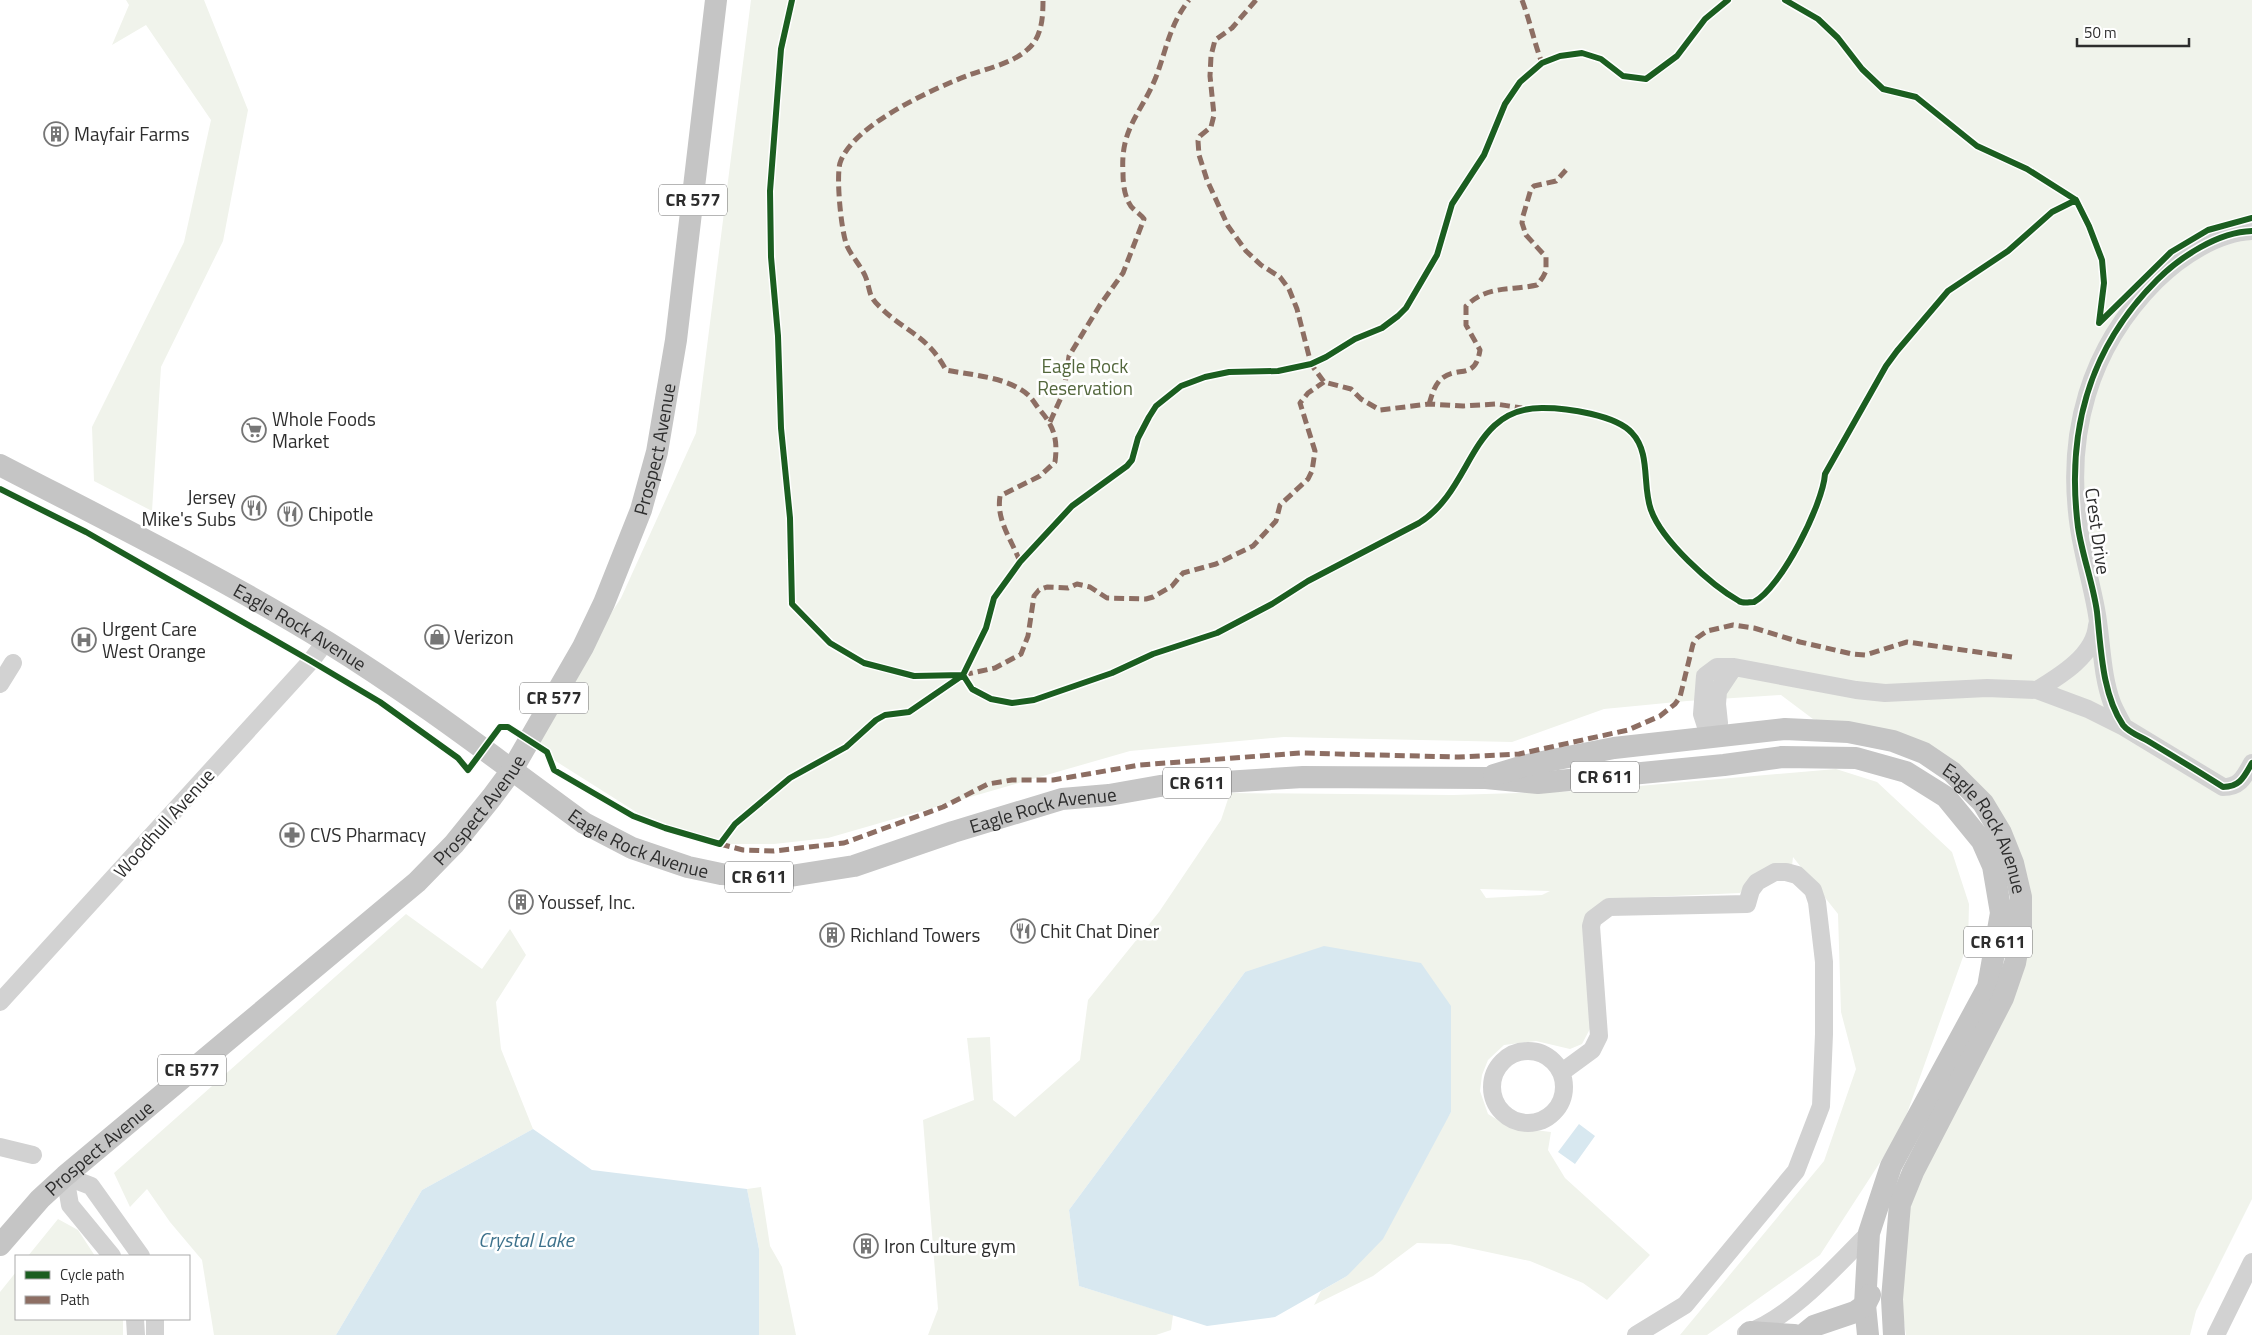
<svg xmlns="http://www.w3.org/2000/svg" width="2252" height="1335" viewBox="0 0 2252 1335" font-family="'Titillium Web',sans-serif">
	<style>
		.green { fill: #f0f3eb; fill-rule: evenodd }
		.water { fill: #d8e8f0 }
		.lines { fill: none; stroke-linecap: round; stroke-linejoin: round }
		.minor { stroke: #d2d2d2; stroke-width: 18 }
		.major { stroke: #c5c5c5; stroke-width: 22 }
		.quiet { stroke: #8d6e63; stroke-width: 5; stroke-dasharray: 10 5; stroke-linecap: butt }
		.cycleway-casing { stroke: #fff; stroke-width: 9 }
		.cycleway { stroke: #1b5e20; stroke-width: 6 }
		.labels { text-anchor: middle; stroke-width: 5; stroke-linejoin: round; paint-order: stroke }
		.shield { fill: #fff; stroke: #6c6c6c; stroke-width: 1 }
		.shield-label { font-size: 18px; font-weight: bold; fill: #2d2d2d }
		.poi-label { font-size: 19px; fill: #2d2d2d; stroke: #fff; text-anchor: start }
		.park-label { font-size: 19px; fill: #53673c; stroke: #fff }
		.street-label { font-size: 19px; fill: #2d2d2d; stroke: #fff }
		.water-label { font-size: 20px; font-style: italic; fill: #3e728c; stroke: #fff }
	</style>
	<rect width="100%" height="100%" fill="#fff"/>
	<path class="green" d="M 126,0 L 204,0 L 248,110 L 223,241 L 161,367 L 152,511 L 94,481 L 92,427 L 184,242 L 211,120 L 146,25 L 112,45 L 129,5 Z
		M 751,0 L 2252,0 L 2252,1199 L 2196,1311 L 2190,1335 L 1906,1335 L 1899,1290 L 1911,1202 L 2020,924 L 1970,787 L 1889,742 L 1813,719 L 1781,695 L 1687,701 L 1604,709 L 1512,742 L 1284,737 L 1130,751 L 828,838 L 774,844 L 720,844 L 644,817 L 527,743 L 621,598 L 696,433 Z
		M 1836,769 L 1877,782 L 1952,852 L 1969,904 L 1968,943 L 1901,1130 L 1820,1255 L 1707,1335 L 1680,1335 L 1824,1161 L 1856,1069 L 1841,1012 L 1838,914 L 1793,857 L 1792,866 L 1758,873 L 1740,893 L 1605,899 L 1591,914 L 1592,1025 L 1582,1044 L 1570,1049 L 1536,1041 L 1504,1045 L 1488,1060 L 1482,1075 L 1480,1091 L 1488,1114 L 1509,1127 L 1551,1132 L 1548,1150 L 1565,1178 L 1650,1255 L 1607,1300 L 1583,1283 L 1530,1261 L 1450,1244 L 1417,1243 L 1373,1276 L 1314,1305 L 1321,1291 L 1347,1276 L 1451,1112 L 1451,1006 L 1245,972 L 1069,1210 L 1079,1286 L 1173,1315 L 1171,1330 L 1156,1335 L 928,1335 L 938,1309 L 923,1120 L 974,1100 L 967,1038 L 990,1037 L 993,1100 L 1015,1117 L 1080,1060 L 1088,1000 L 1159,912 L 1221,820 L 1230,793 L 1453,795 L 1581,791 ZM 1480,889 L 1550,891 L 1542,895 L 1486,898 Z
		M 406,914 L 482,969 L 510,929 L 526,955 L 496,1002 L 501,1049 L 533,1129 L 422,1190 L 336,1335 L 214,1335 L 202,1260 L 170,1222 L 147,1189 L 130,1207 L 114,1173 Z
		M 761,1187 L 770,1246 L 782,1267 L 796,1335 L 759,1335 L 759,1249 L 747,1189 Z
		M 58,1219 L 78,1230 L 95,1256 L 28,1256 Z
		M 16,1272 L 16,1319 L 123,1319 L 123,1335 L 0,1335 L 0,1292 Z"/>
	<path class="water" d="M 1324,946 L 1421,963 L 1451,1006 L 1451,1112 L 1383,1239 L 1347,1276 L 1275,1317 L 1207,1326 L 1079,1286 L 1069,1210 L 1245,972 Z
		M 1579,1124 L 1595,1136 L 1575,1164 L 1558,1152 Z
		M 533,1129 L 592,1170 L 747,1189 L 759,1249 L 759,1335 L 336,1335 L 422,1190 Z"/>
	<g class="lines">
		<path class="minor" d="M 0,684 L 13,663
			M 2037,690 C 2060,676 2095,655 2097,625
			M 2124,727 C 2120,719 2115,711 2112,703 C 2101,673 2102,640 2096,609 C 2091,582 2083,555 2079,528 C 2065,434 2089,348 2156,281 C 2180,257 2218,232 2252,231
			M 1710,739 L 1702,714 L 1705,676 L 1717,667 L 1734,667 L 1856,690 L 1885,693 L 1987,688 L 2037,690 L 2088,709 L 2124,727 L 2223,787 C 2240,787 2244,777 2252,763
			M 1710,739 L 1719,723 L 1717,704 L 1718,691 L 1734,667
			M 0,1002 L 311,661 L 326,641
			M1492 1087a36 36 0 1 1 72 0a36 36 0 1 1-72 0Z
			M 1562,1072 L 1592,1050 L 1599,1036 L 1591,926 L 1593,919 L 1609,907 L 1747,904 L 1751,890 L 1757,882 L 1775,872 L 1786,872 L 1797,875 L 1813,890 L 1817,902 L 1824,962 L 1824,1034 L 1821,1106 L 1796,1171 L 1685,1305 L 1636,1335
			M 0,1147 L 33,1155
			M 65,1176 L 91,1186 L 141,1256
			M 65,1176 L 70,1205 L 112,1256
			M 135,1319 L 136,1335
			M 155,1319 L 155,1335
			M 1746,1333 C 1790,1319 1837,1265 1869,1233
			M 2216,1335 L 2252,1262"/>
		<g class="major">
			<path id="s1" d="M 0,465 C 110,522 221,577 327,642 C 416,697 499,761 584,823 L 632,848 L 688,867 L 721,874 L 784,877 L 854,866 L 953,832 L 1062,799 L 1109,795 L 1160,786 L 1303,777 L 1486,778 L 1538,783 L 1724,765 L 1782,757 L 1856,758 L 1906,772 L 1946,797 L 1982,841 L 1993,866 L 2001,913 L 1988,987 L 1891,1166 L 1869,1233 L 1865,1305 L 1868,1335"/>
			<path id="s2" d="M 1494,775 L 1527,765 L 1614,748 L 1785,729 L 1848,732 L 1893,741 L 1924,753 L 1952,772 L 1983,803 L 2001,833 L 2013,863 L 2021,897 L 2021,930 L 2015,963 L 2003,998 L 1913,1172 L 1900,1204 L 1892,1299 L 1894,1335"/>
			<path id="s3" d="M 0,1245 L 40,1199 L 65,1176 L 417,882 L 454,844 L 492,797 L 512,770 L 583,647 L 604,603 L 641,510 L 657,452 L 676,340 L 716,0"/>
			<path d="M 1750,1332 L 1794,1335"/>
			<path d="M 1803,1335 L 1814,1326 L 1855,1312 L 1865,1305 L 1870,1295"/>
		</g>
		<path class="quiet" d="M 1256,0 L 1232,28 L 1215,40 L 1211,56 L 1210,76 L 1214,115 L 1211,127 L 1200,136 L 1198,141 L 1199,155 L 1207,180 L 1228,226 L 1246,251 L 1261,265 L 1280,277 L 1289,289 L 1297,309 L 1311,364 L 1324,382 L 1351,389 L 1361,399 L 1380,410 L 1429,404 L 1463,406 L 1496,404 L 1522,408
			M 1522,0 C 1530,21 1534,42 1542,63
			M 1429,404 C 1432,395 1434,386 1441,379 C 1458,365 1475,381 1480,350 L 1466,325 L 1466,306 C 1488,285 1509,291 1537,285 L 1543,277 L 1546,271 L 1546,257 L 1526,235 L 1522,223 L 1523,216 L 1531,189 L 1534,186 L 1556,181 L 1566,170
			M 1050,422 L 1064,391 L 1069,356 L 1100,305 L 1123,273 L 1144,219 C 1140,213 1132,210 1129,203 C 1124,194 1123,182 1123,173 C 1120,128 1141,114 1156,77 C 1167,48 1169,26 1189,0
			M 1020,562 C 1012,540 996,521 1000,496 L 1040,476 L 1055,462 C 1058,439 1054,426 1039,409 C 1035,404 1032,398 1027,394 C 1007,377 971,375 946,370 C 927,335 907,333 881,308 C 868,296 871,293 866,278 C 862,267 852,257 847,246 C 841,231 836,177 840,163 C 852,125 935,88 969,75 C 989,68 1013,63 1028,49 C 1042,37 1043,17 1043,0
			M 963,675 L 995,668 L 1021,654 L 1028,636 L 1034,596 L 1039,590 L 1047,587 L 1068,588 L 1077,584 L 1090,587 L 1107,598 L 1146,599 L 1153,597 L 1172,586 L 1183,573 L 1216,564 L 1253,546 L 1276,521 L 1280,505 L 1308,479 L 1312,471 L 1315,451 L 1300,403 L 1308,393 L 1324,382
			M 720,844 L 743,850 L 774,851 L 844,843 L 943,807 L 988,784 L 1012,780 L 1053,780 L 1140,765 L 1300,753 L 1459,757 L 1519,754 L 1628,730 L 1660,716 L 1675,704 L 1680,697 L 1693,644 L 1697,638 L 1707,631 L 1733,625 L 1754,628 L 1800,642 L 1852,654 L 1865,655 L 1907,642 L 2012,657"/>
		<g class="cycleway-casing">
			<path id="cycleway" d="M 792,0 L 781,49 L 770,191 L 771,257 L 778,336 L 781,428 L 790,518 L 792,604 L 830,643 L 864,663 L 914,676 L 963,675 L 972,689 L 991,699 L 1012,703 L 1034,700 L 1112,673 L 1153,654 L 1217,633 L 1272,604 L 1308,581 L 1419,523 C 1474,489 1469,407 1543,408 C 1567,408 1616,415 1632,433 C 1651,453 1642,486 1651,510 C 1662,541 1711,585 1739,601 C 1743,604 1749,602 1754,602 C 1781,588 1823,504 1825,474 L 1886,366 L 1897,351 L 1948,291 L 2008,251 L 2052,212 L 2076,200
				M 1785,0 L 1818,19 L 1838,38 L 1862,69 L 1883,89 L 1916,97 L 1977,146 L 2027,169 L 2076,200 L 2089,226 L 2102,260 L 2104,283 L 2099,323 L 2171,252 L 2208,230 L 2252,218
				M 2252,231 C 2218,232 2180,257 2157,280 C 2088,349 2066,432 2078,527 C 2082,555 2093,583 2097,612 C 2101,648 2102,694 2123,725 C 2128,732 2141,737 2148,741 C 2173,756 2198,771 2223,787 C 2240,787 2244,777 2252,763
				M 0,489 L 86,532 L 311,661 L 380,702 L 458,758 L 468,770 L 500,727 L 508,727 L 547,752 L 554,770 L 633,816 L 665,828 L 720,844 L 735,824 L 790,778 L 846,747 L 876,720 L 885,715 L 909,712 L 963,675 L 986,628 L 994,598 L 1020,562 L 1072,506 L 1127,466 L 1132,460 L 1138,438 L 1149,417 L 1156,406 L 1181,386 L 1205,377 L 1229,372 L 1278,371 L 1311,364 L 1326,357 L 1355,339 L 1382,328 L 1398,316 L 1406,308 L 1437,255 L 1452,204 L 1484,155 L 1505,104 L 1520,82 L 1542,63 L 1560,56 L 1582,53 L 1601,59 L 1623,76 L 1646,79 L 1677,56 L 1705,19 L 1728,0"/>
		</g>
		<use href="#cycleway" class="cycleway"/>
	</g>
	<defs>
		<g id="building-ring" transform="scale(1.25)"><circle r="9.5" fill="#fff" stroke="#767676" stroke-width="1.5"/><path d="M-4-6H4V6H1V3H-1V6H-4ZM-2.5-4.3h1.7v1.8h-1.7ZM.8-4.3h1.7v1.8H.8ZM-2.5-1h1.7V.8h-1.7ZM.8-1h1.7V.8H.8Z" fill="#767676"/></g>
		<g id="supermarket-ring" transform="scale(1.25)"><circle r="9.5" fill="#fff" stroke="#767676" stroke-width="1.5"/><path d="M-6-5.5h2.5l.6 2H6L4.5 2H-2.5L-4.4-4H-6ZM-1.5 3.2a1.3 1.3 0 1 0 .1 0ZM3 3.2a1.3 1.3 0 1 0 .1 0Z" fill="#767676"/></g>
		<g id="restaurant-ring" transform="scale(1.25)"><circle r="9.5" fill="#fff" stroke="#767676" stroke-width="1.5"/><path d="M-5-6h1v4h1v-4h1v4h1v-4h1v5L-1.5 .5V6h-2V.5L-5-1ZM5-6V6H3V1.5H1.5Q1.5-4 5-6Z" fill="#767676"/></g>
		<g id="shop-ring" transform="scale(1.25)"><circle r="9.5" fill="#fff" stroke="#767676" stroke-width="1.5"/><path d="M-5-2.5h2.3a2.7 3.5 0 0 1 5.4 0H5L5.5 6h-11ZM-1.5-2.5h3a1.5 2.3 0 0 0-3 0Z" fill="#767676"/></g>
		<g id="hospital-ring" transform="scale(1.25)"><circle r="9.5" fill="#fff" stroke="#767676" stroke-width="1.5"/><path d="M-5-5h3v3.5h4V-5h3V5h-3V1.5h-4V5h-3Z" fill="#767676"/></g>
		<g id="pharmacy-ring" transform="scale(1.25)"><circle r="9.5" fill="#fff" stroke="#767676" stroke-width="1.5"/><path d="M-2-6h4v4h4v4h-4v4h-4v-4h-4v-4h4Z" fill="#767676"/></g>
	</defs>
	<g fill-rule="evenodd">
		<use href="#building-ring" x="56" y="134"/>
		<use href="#supermarket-ring" x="254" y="430"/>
		<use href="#restaurant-ring" x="254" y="508"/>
		<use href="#restaurant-ring" x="290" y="514"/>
		<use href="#shop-ring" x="437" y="637"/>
		<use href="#hospital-ring" x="84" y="640"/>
		<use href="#pharmacy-ring" x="292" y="835"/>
		<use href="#building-ring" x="521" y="902"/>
		<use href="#restaurant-ring" x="1023" y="931"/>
		<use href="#building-ring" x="832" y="935"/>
		<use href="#building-ring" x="866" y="1246"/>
	</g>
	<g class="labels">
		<g class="shield">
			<rect x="659" y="184.5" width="68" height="31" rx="4"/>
			<rect x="520" y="682.5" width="68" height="31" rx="4"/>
			<rect x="1571" y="761.5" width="68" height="31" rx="4"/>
			<rect x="1163" y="767.5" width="68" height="31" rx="4"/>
			<rect x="725" y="861.5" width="68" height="31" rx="4"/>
			<rect x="1964" y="926.5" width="68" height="31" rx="4"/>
			<rect x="158" y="1054.5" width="68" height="31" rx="4"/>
		</g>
		<g class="shield-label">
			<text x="693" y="206">CR 577</text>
			<text x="554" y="704">CR 577</text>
			<text x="1605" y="783">CR 611</text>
			<text x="1197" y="789">CR 611</text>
			<text x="759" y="883">CR 611</text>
			<text x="1998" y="948">CR 611</text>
			<text x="192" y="1076">CR 577</text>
		</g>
		<g class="poi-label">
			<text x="74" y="141">Mayfair Farms</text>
			<text x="272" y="426">Whole Foods<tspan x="272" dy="22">Market</tspan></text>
			<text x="236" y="504" text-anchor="end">Jersey<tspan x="236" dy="22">Mike's Subs</tspan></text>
			<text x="308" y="521">Chipotle</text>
			<text x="102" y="636">Urgent Care<tspan x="102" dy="22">West Orange</tspan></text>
			<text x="454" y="644">Verizon</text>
			<text x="310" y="842">CVS Pharmacy</text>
			<text x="538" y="909">Youssef, Inc.</text>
			<text x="1040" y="938">Chit Chat Diner</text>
			<text x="850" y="942">Richland Towers</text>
			<text x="884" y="1253">Iron Culture gym</text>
		</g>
		<g class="park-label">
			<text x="1085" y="373">Eagle Rock<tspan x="1085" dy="22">Reservation</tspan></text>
		</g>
		<g class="street-label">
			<text dy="7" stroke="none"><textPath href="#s3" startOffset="1054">Prospect Avenue</textPath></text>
			<text transform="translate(2098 531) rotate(82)" y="7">Crest Drive</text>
			<text dy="7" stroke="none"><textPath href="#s1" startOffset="341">Eagle Rock Avenue</textPath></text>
			<text dy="7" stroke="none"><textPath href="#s3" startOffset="649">Prospect Avenue</textPath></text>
			<text dy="7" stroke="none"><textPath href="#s1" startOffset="1165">Eagle Rock Avenue</textPath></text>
			<text transform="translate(164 823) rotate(-48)" y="7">Woodhull Avenue</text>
			<text dy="7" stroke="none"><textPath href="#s2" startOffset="538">Eagle Rock Avenue</textPath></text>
			<text dy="7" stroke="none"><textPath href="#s1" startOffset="745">Eagle Rock Avenue</textPath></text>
			<text dy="7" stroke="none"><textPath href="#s3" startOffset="139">Prospect Avenue</textPath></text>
		</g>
		<g class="water-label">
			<text x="526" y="1247">Crystal Lake</text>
		</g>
	</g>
	<rect x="15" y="1255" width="175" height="65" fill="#ffffff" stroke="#ababab"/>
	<rect x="25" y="1271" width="25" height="8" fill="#1b5e20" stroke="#ababab"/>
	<text x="60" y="1280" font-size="15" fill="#2d2d2d">Cycle path</text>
	<rect x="25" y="1296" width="25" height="8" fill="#8d6e63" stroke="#ababab"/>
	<text x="60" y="1305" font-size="15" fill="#2d2d2d">Path</text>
	<path d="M2077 38v8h112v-8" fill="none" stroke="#2d2d2d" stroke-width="2.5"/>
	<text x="2084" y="38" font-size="15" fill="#2d2d2d" stroke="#ffffff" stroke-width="4" paint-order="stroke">50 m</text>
</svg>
